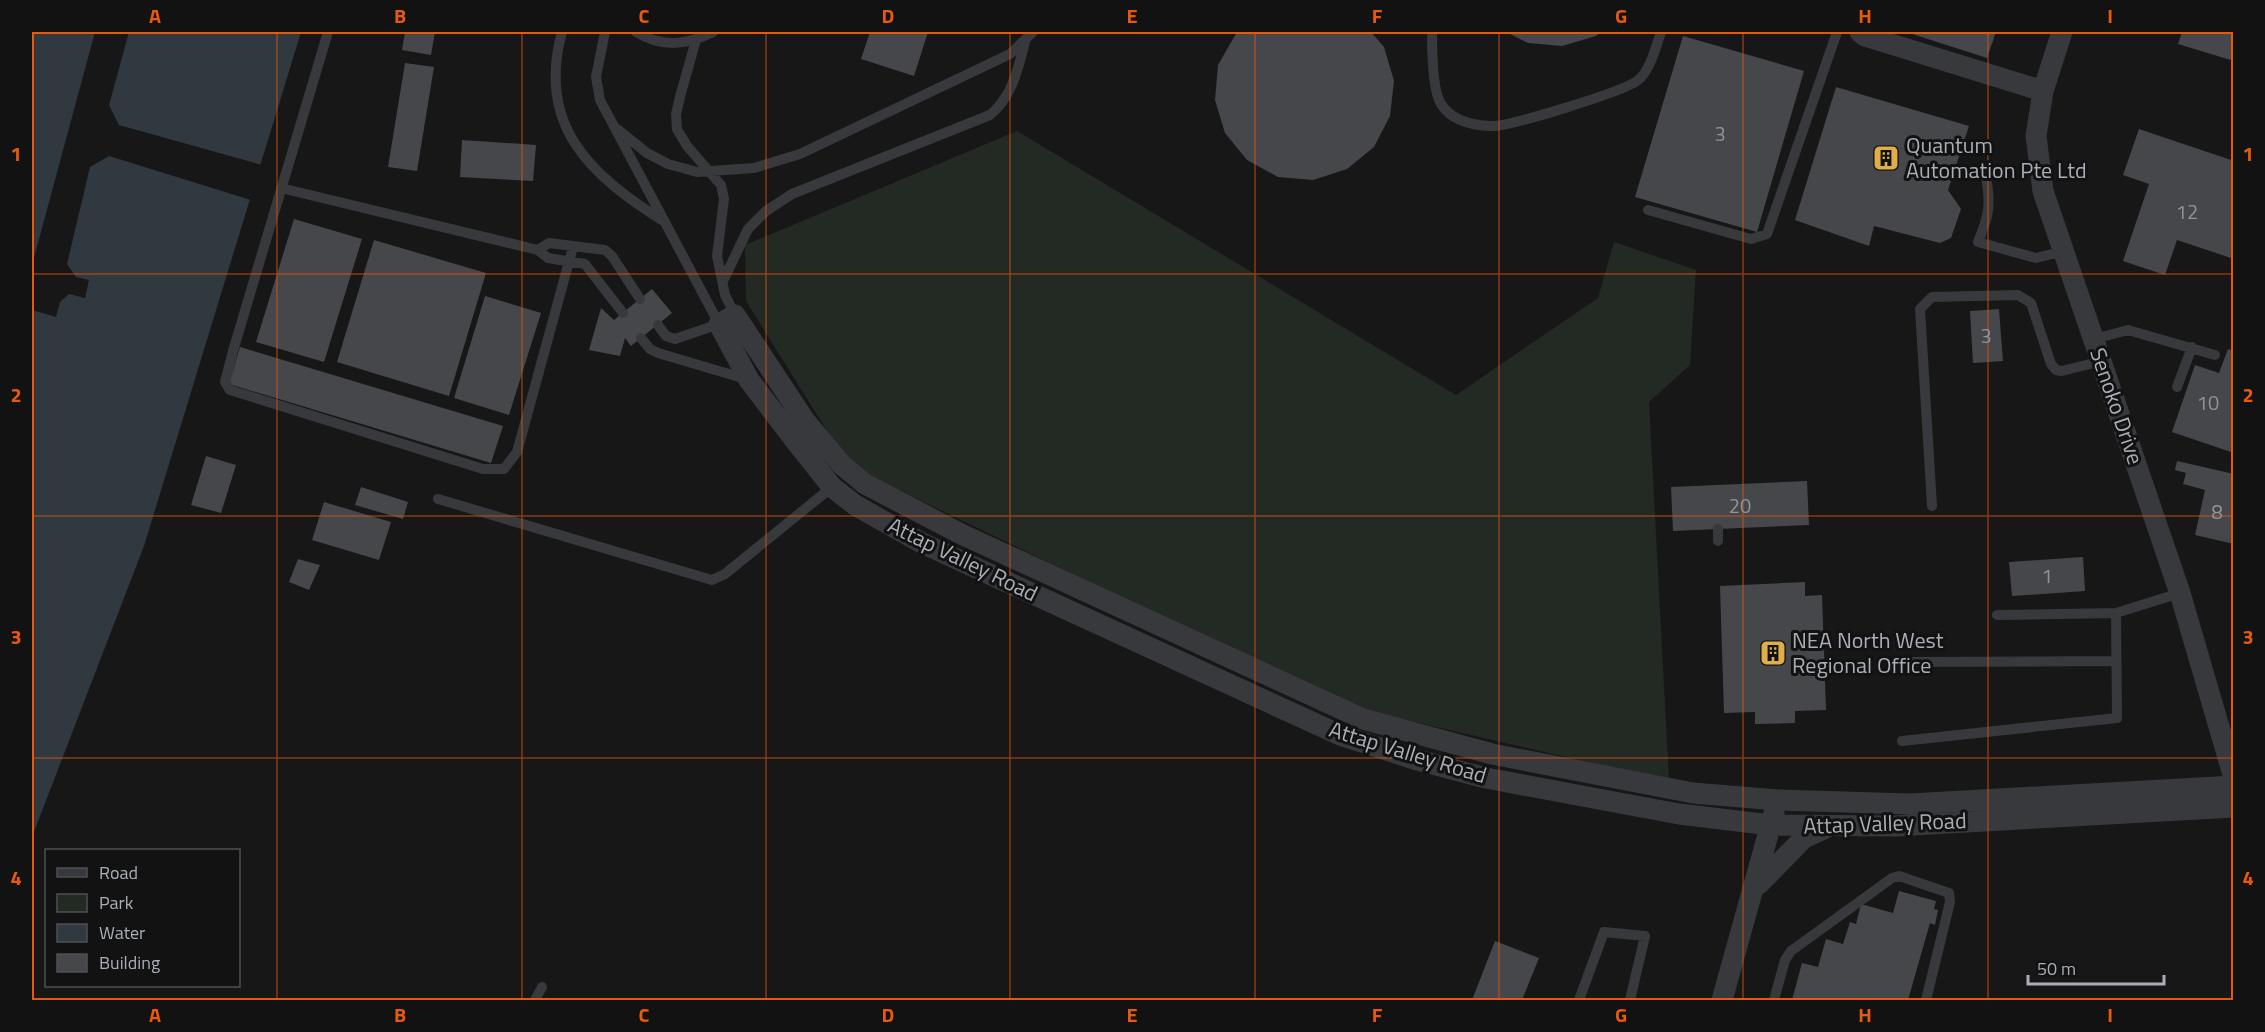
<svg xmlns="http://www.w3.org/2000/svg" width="2265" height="1032" viewBox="0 0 2265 1032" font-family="'Titillium Web',sans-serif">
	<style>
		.green { fill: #232a24 }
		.water { fill: #313940 }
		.pier { fill: #171718 }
		.building { fill: #46474b }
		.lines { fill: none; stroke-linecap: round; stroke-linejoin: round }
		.lane { stroke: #38393d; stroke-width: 10 }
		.street { stroke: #38393d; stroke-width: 21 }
		.grid { fill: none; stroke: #e8590c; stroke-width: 1.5; stroke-opacity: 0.55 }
		.labels { text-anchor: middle; stroke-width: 6; stroke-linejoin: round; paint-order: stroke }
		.number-label { font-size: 20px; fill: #91949c }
		.poi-label { font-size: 22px; fill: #aaaeb7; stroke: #121213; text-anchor: start }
		.street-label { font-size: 22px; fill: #aaaeb7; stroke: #121213 }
		.neatline { fill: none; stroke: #e8590c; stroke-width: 2 }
		.grid-label { font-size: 20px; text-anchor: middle; font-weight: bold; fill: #e8590c }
	</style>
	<rect width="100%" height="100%" fill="#171718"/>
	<path class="green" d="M 1017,131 L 1456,395 L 1598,298 L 1614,242 L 1696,270 L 1690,365 L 1649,402 L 1669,781 L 1346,706 L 849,466 L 746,301 L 745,245 Z"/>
	<path class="water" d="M 32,32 L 301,32 L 144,546 L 32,837 Z"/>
	<path class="pier" d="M 95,32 L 129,32 L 109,105 L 119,125 L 262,165 L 251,200 L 109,156 L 90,167 L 67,264 L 76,277 L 89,280 L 85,298 L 69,294 L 60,302 L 56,317 L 32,310 L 32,265 Z"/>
	<path class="building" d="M 405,32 L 435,32 L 431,55 L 402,50 Z
		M 870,32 L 928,32 L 914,76 L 861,59 Z
		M 1237,32 L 1371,32 L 1384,47 L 1394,81 L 1390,116 L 1374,147 L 1347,169 L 1313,180 L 1278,177 L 1247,160 L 1225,133 L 1215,100 L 1218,65 Z
		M 1506,32 L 1601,32 L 1596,36 L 1562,46 L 1528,43 Z
		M 1906,32 L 1996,32 L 1987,58 Z
		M 2182,32 L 2234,32 L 2234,61 L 2178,44 Z
		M 1683,36 L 1804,71 L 1757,232 L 1635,197 Z
		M 405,63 L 434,67 L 417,171 L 388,167 Z
		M 1836,87 L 1969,126 L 1948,190 L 1961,209 L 1951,238 L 1940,243 L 1874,226 L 1869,246 L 1795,220 Z
		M 2139,129 L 2234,161 L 2234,259 L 2177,240 L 2165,275 L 2123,261 L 2149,184 L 2123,175 Z
		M 462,140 L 536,145 L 533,181 L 460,177 Z
		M 294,219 L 362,239 L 324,362 L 256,342 Z
		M 374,240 L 486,273 L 449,396 L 337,362 Z
		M 652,289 L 672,313 L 631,346 L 625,338 L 620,356 L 589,350 L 601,308 L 614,320 Z
		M 485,296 L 541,313 L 509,415 L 454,398 Z
		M 1999,309 L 2003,361 L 1973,363 L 1970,311 Z
		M 240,347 L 503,426 L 491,463 L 229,384 Z
		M 2228,349 L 2234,351 L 2234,453 L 2172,432 L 2195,365 L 2219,373 Z
		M 206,456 L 236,465 L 221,513 L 191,505 Z
		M 2177,461 L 2234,474 L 2234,544 L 2195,535 L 2205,490 L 2183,484 L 2186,473 L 2175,470 Z
		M 1807,481 L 1809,525 L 1673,531 L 1671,487 Z
		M 361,487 L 408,502 L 403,519 L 355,505 Z
		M 324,502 L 391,522 L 379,560 L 312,540 Z
		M 2083,557 L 2085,591 L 2012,596 L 2009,562 Z
		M 298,559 L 320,565 L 309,590 L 289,582 Z
		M 1805,582 L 1805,596 L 1822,595 L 1826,710 L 1795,711 L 1795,723 L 1755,724 L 1755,712 L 1724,713 L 1720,586 Z
		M 1899,891 L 1936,901 L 1934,909 L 1938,910 L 1935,925 L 1930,923 L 1908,1000 L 1792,1000 L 1802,963 L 1818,967 L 1826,939 L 1843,944 L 1850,922 L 1856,924 L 1861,904 L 1893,913 Z
		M 1495,941 L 1539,958 L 1522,1000 L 1472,1000 Z"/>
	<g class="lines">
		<path class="lane" d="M 328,32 L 233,351 L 225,382 L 230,390 L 483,469 L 504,469 L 517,452 L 573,247
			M 562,32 C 536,126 591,176 665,222
			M 605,32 L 596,77 L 600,100 L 719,324 L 675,339 L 666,336 L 658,325
			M 636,32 C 662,48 687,45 713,32
			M 1432,32 C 1432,48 1432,90 1441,104 C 1451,120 1471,125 1489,126 C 1507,128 1621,92 1637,81 C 1650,72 1656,46 1661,32
			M 696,40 L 681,93 L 676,114 L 677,129 L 687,146 L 721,185 L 724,199 L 717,256 L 725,295 L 735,315
			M 617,129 L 647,153 L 668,164 L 697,172 L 754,168 L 800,154 L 1010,54 L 1033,32
			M 1986,177 C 1991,205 1989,216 1978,242 L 2036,258 L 2064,251
			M 281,188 L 538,250 L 548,258 L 585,264 L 623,313
			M 1648,210 L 1751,239 L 1767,234 L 1837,32
			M 538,250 L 549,243 L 605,250 L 612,256 L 640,299
			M 724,279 L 748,229 L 766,211 L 792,194 L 990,115 C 1012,97 1018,69 1025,42
			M 641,338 L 650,349 L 658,353 L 746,379
			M 2094,339 L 2128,330 L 2215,355
			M 2177,387 L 2192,347
			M 438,499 L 712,580 L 725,574 L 832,487
			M 1932,506 L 1920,309 L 1932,297 L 2018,295 L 2031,303 L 2051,364 L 2056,370 L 2062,371 L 2102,361
			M 1718,529 L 1718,541
			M 1997,615 L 2116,613 L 2180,593
			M 1908,662 L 2116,661
			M 1902,741 L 2117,718 L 2116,613
			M 535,1000 L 542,987
			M 1579,1000 L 1604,932 L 1645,936 L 1630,1000
			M 1774,1000 L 1785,960 L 1791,951 L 1892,878 L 1899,876 L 1949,893 L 1950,902 L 1926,1000"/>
		<path class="street" d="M 1860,32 L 1865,36 L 2043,91
			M 2062,32 L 2043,91 L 2036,136 L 2043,191 L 2180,593 L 2234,778
			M 2234,786 L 1910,804 L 1777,800 L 1693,793 L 1492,754 L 1363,719 L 961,534 L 865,484 L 842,465 L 805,421 L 735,315 L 719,324 L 749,380 L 797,443 L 832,487 L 855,505 L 922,543 L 1340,735 L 1414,759 L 1486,778 L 1679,814 L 1771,825 L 1895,826 L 2234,807
			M 1759,884 L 1804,838 L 1826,828
			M 1722,1000 L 1774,813"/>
	</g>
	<path class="grid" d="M 277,32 L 277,1000M 522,32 L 522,1000M 766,32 L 766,1000M 1010,32 L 1010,1000M 1255,32 L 1255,1000M 1499,32 L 1499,1000M 1743,32 L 1743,1000M 1988,32 L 1988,1000M 32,274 L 2234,274M 32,516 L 2234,516M 32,758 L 2234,758"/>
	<defs>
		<g id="building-square" transform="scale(1.35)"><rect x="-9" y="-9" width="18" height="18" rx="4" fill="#dfae48" stroke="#121213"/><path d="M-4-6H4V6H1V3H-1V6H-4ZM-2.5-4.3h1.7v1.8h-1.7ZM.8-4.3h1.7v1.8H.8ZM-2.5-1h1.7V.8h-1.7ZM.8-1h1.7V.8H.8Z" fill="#111"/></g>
	</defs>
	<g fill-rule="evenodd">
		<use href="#building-square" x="1886" y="158"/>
		<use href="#building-square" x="1773" y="653"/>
	</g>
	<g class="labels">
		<g class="number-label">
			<text x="1720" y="141">3</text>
			<text x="2187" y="219">12</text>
			<text x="1986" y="343">3</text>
			<text x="2208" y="410">10</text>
			<text x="1740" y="513">20</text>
			<text x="2217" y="519">8</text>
			<text x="2047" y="583">1</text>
		</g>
		<g class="poi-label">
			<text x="1906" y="153">Quantum<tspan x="1906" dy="25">Automation Pte Ltd</tspan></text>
			<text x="1792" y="648">NEA North West<tspan x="1792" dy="25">Regional Office</tspan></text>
		</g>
		<g class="street-label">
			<text transform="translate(2117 406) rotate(71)" y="8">Senoko Drive</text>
			<text transform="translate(963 559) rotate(26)" y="8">Attap Valley Road</text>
			<text transform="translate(1408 752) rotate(17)" y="8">Attap Valley Road</text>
			<text transform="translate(1885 823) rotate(-2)" y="8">Attap Valley Road</text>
		</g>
	</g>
	<rect width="2265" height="1032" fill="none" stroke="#121213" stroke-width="66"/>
	<rect x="45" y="849" width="195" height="138" fill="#121213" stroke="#4f5055" stroke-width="1.5"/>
	<rect x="57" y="868" width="30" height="9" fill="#38393d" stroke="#4f5055" stroke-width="1.5"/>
	<text x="99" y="879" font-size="18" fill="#aaaeb7">Road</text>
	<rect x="57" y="894" width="30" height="18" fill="#232a24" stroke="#4f5055" stroke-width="1.5"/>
	<text x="99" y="909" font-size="18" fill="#aaaeb7">Park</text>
	<rect x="57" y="924" width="30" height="18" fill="#313940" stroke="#4f5055" stroke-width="1.5"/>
	<text x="99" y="939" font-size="18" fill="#aaaeb7">Water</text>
	<rect x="57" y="954" width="30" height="18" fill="#46474b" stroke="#4f5055" stroke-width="1.5"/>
	<text x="99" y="969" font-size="18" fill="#aaaeb7">Building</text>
	<path d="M2028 975v9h136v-9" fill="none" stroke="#aaaeb7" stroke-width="3"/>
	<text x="2037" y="975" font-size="18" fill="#aaaeb7" stroke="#121213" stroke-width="4.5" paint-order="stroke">50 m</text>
	<rect x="33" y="33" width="2199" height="966" class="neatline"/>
	<g class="grid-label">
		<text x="155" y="23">A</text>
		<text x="400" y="23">B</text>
		<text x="644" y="23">C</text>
		<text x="888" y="23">D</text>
		<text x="1132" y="23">E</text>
		<text x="1377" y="23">F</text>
		<text x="1621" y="23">G</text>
		<text x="1865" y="23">H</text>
		<text x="2110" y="23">I</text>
		<text x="16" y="161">1</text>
		<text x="2248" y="161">1</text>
		<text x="16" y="402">2</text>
		<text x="2248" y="402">2</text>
		<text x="16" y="644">3</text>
		<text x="2248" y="644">3</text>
		<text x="16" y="885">4</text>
		<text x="2248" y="885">4</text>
		<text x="155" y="1022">A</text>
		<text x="400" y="1022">B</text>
		<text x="644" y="1022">C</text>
		<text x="888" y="1022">D</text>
		<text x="1132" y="1022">E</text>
		<text x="1377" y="1022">F</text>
		<text x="1621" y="1022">G</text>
		<text x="1865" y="1022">H</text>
		<text x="2110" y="1022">I</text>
	</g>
</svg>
